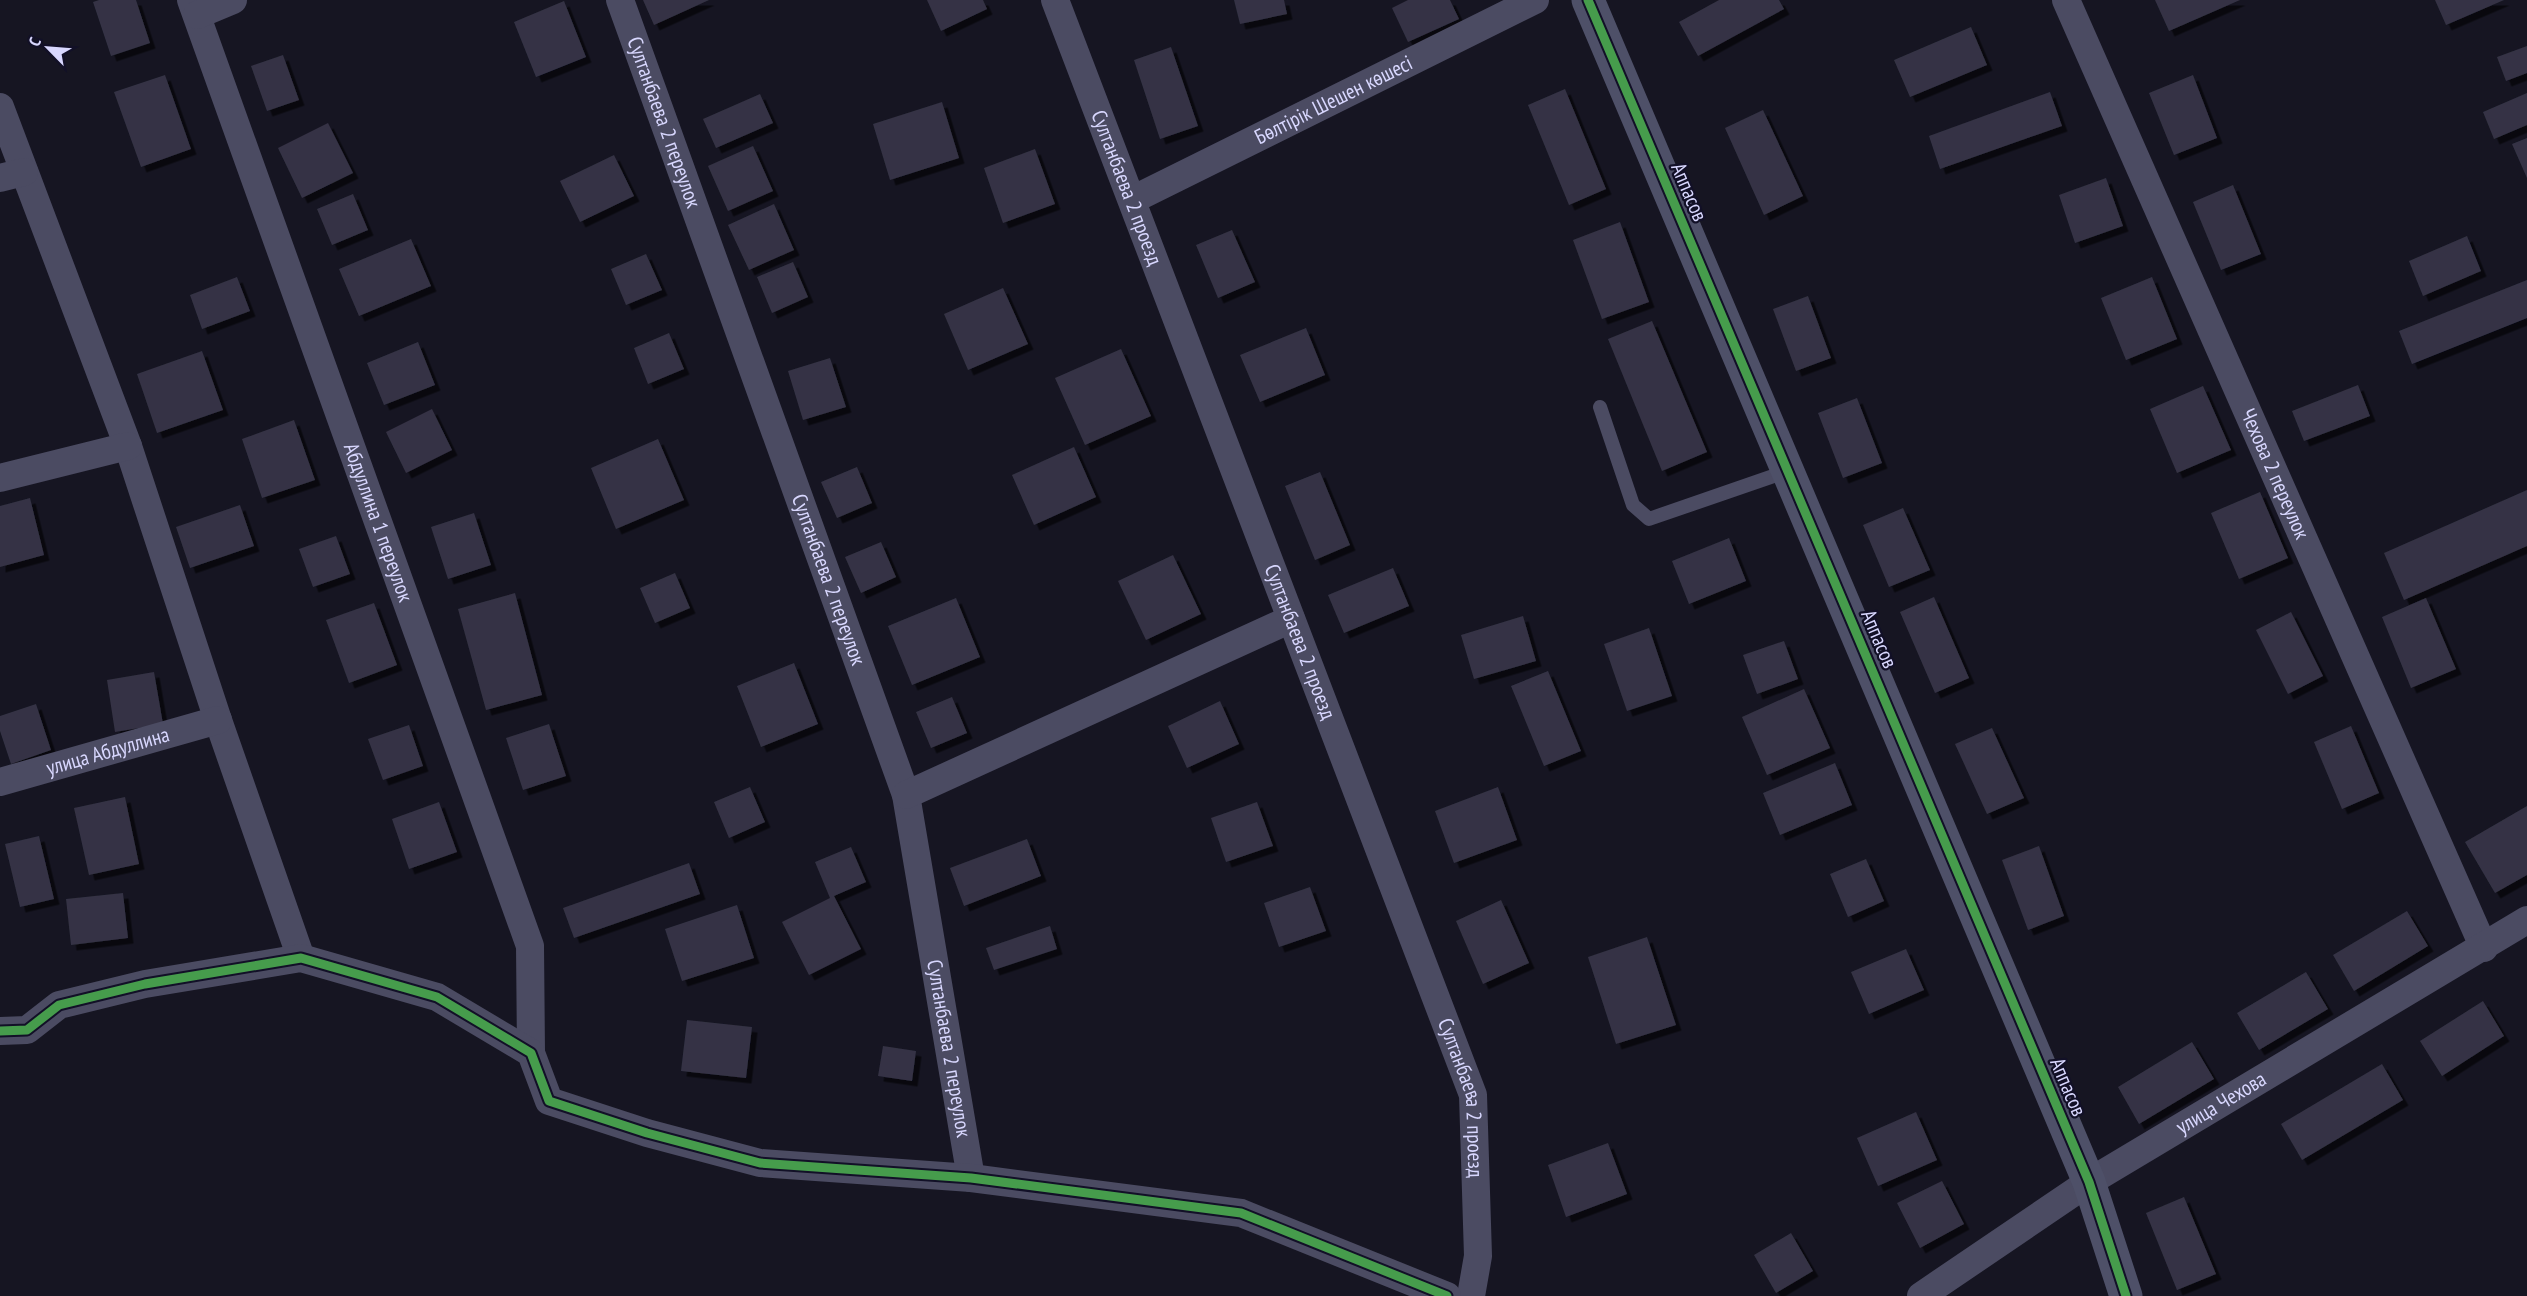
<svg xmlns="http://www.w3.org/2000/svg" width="2527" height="1296" viewBox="0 0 2527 1296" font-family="'PT Sans Narrow',sans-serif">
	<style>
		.building { fill: #343344; filter: url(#shadow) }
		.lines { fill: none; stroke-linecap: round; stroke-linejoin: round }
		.lane { stroke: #4b4b62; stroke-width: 14 }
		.street { stroke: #4b4b62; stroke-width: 28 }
		.secondary { stroke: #4e5068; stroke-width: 33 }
		.cycleway-casing { stroke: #121027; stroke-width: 13 }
		.cycleway { stroke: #469c4c; stroke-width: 9 }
		.labels { text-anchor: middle; stroke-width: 4.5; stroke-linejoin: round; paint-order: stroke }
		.street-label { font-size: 21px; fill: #d8d7fe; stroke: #121027 }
	</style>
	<defs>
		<filter id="shadow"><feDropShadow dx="5.5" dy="5.5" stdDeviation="0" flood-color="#0009"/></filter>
	</defs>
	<rect width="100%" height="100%" fill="#161522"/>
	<path class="building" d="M 99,0 L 136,0 L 150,43 L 111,56 L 93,2 Z
		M 643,0 L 709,0 L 654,25 Z
		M 927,0 L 983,0 L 987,9 L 941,31 Z
		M 1234,0 L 1284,0 L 1287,14 L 1240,24 Z
		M 1408,0 L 1450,0 L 1459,19 L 1408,42 L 1392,8 Z
		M 1719,0 L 1779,0 L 1784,9 L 1698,56 L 1679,22 Z
		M 2155,0 L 2240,0 L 2169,31 Z
		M 2435,0 L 2504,0 L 2446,25 Z
		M 564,1 L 586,57 L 536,77 L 514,22 Z
		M 1971,27 L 1987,65 L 1910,97 L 1894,60 Z
		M 2527,46 L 2527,73 L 2506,81 L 2497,57 Z
		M 1171,47 L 1198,126 L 1160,139 L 1134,60 Z
		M 283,55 L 299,100 L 267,111 L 251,66 Z
		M 165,75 L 191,149 L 141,167 L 114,92 Z
		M 2193,75 L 2217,138 L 2174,155 L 2149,93 Z
		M 1565,89 L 1606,189 L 1569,205 L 1528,105 Z
		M 2050,92 L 2062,126 L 1940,169 L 1929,136 Z
		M 2527,93 L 2527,125 L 2494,139 L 2483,112 Z
		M 760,94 L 773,123 L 716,148 L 703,119 Z
		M 942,102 L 959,158 L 890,180 L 873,124 Z
		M 1763,110 L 1803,196 L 1764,215 L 1725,128 Z
		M 328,123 L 353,173 L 302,198 L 278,148 Z
		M 2527,138 L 2527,178 L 2512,144 Z
		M 753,146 L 773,191 L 728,211 L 708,166 Z
		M 1035,149 L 1055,204 L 1003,223 L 984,168 Z
		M 614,155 L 634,196 L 580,222 L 560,181 Z
		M 2106,178 L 2123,226 L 2075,243 L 2059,195 Z
		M 2233,185 L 2261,254 L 2221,270 L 2193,202 Z
		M 353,194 L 368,230 L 332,245 L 317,209 Z
		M 774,204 L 794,250 L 749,270 L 728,225 Z
		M 1620,222 L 1649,302 L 1602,319 L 1573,240 Z
		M 1232,230 L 1255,282 L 1218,298 L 1196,245 Z
		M 2467,236 L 2481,271 L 2423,296 L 2409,261 Z
		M 411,239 L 431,286 L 359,316 L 339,269 Z
		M 646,254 L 662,290 L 626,305 L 611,269 Z
		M 793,262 L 808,297 L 772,313 L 757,277 Z
		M 237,277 L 250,311 L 202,329 L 190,295 Z
		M 2152,277 L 2177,339 L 2126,360 L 2101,298 Z
		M 2527,280 L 2527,318 L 2412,364 L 2399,331 Z
		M 1003,288 L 1028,344 L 968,370 L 944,314 Z
		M 1808,296 L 1831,358 L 1796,371 L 1773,309 Z
		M 1652,321 L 1707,452 L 1662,471 L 1608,339 Z
		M 1306,328 L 1325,375 L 1260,402 L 1240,355 Z
		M 669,333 L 684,369 L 648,384 L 634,348 Z
		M 418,342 L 435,385 L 384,405 L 367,363 Z
		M 1121,349 L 1151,416 L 1085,445 L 1055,378 Z
		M 202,351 L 223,410 L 157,433 L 137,374 Z
		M 830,358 L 846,407 L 803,420 L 788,371 Z
		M 2358,385 L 2370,416 L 2304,441 L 2292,411 Z
		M 2203,386 L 2231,450 L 2177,473 L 2150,409 Z
		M 1857,398 L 1882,463 L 1843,478 L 1818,413 Z
		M 432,409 L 452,450 L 406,473 L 386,432 Z
		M 294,420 L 315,480 L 262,498 L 242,439 Z
		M 658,439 L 684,500 L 616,529 L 591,468 Z
		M 1074,447 L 1096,497 L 1034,525 L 1012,475 Z
		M 857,467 L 872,503 L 837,518 L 821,482 Z
		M 1320,472 L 1350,545 L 1315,560 L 1285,486 Z
		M 2527,490 L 2527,546 L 2404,600 L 2384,553 Z
		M 2260,492 L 2288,558 L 2239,579 L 2211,513 Z
		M 30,498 L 44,555 L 0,567 L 0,506 Z
		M 240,505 L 254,546 L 190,568 L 176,527 Z
		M 1903,508 L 1930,570 L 1889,587 L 1863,525 Z
		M 474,513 L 491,565 L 448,579 L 431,527 Z
		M 336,536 L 350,574 L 313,587 L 299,549 Z
		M 1729,538 L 1746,581 L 1689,604 L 1672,561 Z
		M 881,542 L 896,577 L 861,593 L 845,557 Z
		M 1173,555 L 1201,614 L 1146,640 L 1118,581 Z
		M 1393,568 L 1409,606 L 1344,633 L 1328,595 Z
		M 675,573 L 690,608 L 655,623 L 640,588 Z
		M 515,593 L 542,695 L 486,710 L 458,609 Z
		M 1934,597 L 1969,678 L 1935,693 L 1900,612 Z
		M 956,598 L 980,657 L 912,685 L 888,626 Z
		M 2426,598 L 2456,669 L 2411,688 L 2382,617 Z
		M 374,603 L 397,665 L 349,683 L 326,620 Z
		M 2291,612 L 2323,676 L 2288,694 L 2256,630 Z
		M 1523,616 L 1536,661 L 1474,679 L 1461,635 Z
		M 1649,628 L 1672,696 L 1627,711 L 1604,644 Z
		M 1784,641 L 1798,679 L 1757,694 L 1743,655 Z
		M 794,663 L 818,724 L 761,747 L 737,686 Z
		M 1548,671 L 1581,751 L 1544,766 L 1511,686 Z
		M 154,672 L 163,724 L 115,732 L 107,680 Z
		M 1804,689 L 1830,748 L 1767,775 L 1742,717 Z
		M 952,697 L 967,733 L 931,748 L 916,712 Z
		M 1220,701 L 1239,744 L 1187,768 L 1168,726 Z
		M 36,704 L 51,750 L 11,764 L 0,731 L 0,716 Z
		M 549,724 L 566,776 L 523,790 L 506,738 Z
		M 409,725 L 423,766 L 383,780 L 368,739 Z
		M 2351,726 L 2379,793 L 2342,809 L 2314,742 Z
		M 1992,728 L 2024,798 L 1987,814 L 1955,744 Z
		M 1835,763 L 1852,805 L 1780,835 L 1763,793 Z
		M 750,787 L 765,822 L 729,838 L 714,802 Z
		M 1498,787 L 1517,840 L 1454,863 L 1435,811 Z
		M 125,797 L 139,864 L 89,875 L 74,808 Z
		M 439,802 L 457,852 L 409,869 L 392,819 Z
		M 1257,802 L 1273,846 L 1226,862 L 1211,818 Z
		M 2527,806 L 2527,875 L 2495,893 L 2465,842 Z
		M 39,836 L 54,899 L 20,907 L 5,844 Z
		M 1027,839 L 1041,876 L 964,906 L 950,868 Z
		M 2039,846 L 2064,916 L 2028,930 L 2002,860 Z
		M 851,847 L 866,882 L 834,896 L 861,949 L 809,975 L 782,922 L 830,898 L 815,862 Z
		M 1866,859 L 1884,901 L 1848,917 L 1830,874 Z
		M 689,863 L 700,894 L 574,938 L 563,908 Z
		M 1310,887 L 1326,931 L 1279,947 L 1264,903 Z
		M 123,893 L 128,938 L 71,945 L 66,899 Z
		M 1501,900 L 1529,963 L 1483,984 L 1456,921 Z
		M 737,905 L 754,958 L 682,981 L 665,929 Z
		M 2407,911 L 2428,946 L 2354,991 L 2333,955 Z
		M 1050,926 L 1057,949 L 994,970 L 986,948 Z
		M 1647,937 L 1676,1025 L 1616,1044 L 1588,957 Z
		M 1906,949 L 1924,990 L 1869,1014 L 1851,972 Z
		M 2306,972 L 2328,1009 L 2259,1050 L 2237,1013 Z
		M 2483,1001 L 2504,1036 L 2442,1076 L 2420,1041 Z
		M 687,1020 L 752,1027 L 746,1078 L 681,1071 Z
		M 2192,1042 L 2214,1079 L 2139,1124 L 2118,1087 Z
		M 883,1046 L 916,1051 L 912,1081 L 878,1076 Z
		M 2382,1064 L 2403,1100 L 2302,1160 L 2281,1124 Z
		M 1916,1112 L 1937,1160 L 1878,1186 L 1857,1138 Z
		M 1608,1143 L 1627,1194 L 1566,1217 L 1548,1165 Z
		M 1942,1181 L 1964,1224 L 1920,1248 L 1897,1203 Z
		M 2184,1197 L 2216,1274 L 2177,1290 L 2146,1213 Z
		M 1791,1233 L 1813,1271 L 1776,1293 L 1754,1255 Z"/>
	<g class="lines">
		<path class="lane" d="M 1600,407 L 1633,505 L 1649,519 L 1788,471"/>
		<g class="street">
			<path id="s1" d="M 191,0 L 530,946 L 531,1053"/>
			<path id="s2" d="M 620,0 L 906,795 L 971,1178"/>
			<path id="s3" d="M 1055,0 L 1473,1095 L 1478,1256 L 1471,1296"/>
			<path id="s4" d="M 2066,0 L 2484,948"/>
			<path d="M 197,15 L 233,0"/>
			<path d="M 0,107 L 128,446 L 218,720 L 301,958"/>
			<path d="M 0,178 L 24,172"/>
			<path id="s5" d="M 1132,200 L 1535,0"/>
			<path d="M 0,478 L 128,446"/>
			<path id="s6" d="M 0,782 L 218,720"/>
			<path d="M 906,795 L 1291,619"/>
			<path d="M 0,1031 L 27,1030 L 59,1005 L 145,984 L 301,958 L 437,997 L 531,1053 L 549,1101 L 647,1133 L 760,1163 L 971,1178 L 1241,1213 L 1447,1296"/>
			<path id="s7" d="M 1921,1296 L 2089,1182 L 2527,920"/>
		</g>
		<path class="secondary" d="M 1588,0 L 2089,1182 L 2126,1296"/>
		<g class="cycleway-casing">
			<path id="cycleway" d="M 1588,0 L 2089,1182 L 2126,1296
				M 0,1031 L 27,1030 L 59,1005 L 145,984 L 301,958 L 437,997 L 531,1053 L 549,1101 L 647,1133 L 760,1163 L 971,1178 L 1241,1213 L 1447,1296"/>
		</g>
		<use href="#cycleway" class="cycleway"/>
	</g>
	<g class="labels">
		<g class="street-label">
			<text dy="7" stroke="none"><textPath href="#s5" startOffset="225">Бөлтірік Шешен көшесі</textPath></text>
			<text dy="7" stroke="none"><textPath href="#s2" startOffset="130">Султанбаева 2 переулок</textPath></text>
			<text dy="7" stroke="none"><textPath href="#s3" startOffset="201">Султанбаева 2 проезд</textPath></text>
			<text transform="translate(1689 192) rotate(67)" y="7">Аппасов</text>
			<text dy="7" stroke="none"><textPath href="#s4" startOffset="518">Чехова 2 переулок</textPath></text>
			<text dy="7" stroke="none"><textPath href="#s1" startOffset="555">Абдуллина 1 переулок</textPath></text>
			<text dy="7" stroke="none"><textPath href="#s2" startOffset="616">Султанбаева 2 переулок</textPath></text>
			<text transform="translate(1879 639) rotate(67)" y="7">Аппасов</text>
			<text dy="7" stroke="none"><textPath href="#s3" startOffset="687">Султанбаева 2 проезд</textPath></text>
			<text dy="7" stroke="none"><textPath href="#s6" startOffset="112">улица Абдуллина</textPath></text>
			<text dy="7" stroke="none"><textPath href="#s2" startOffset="1102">Султанбаева 2 переулок</textPath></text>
			<text transform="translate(2068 1087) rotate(67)" y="7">Аппасов</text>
			<text dy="7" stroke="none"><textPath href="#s3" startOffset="1173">Султанбаева 2 проезд</textPath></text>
			<text dy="7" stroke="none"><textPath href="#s7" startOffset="357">улица Чехова</textPath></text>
		</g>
	</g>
	<g transform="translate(48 48) rotate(295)" stroke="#121027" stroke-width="4.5" paint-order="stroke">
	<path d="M0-4.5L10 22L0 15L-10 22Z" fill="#d8d7fe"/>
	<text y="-9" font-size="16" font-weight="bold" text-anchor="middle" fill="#d8d7fe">С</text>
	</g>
</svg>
